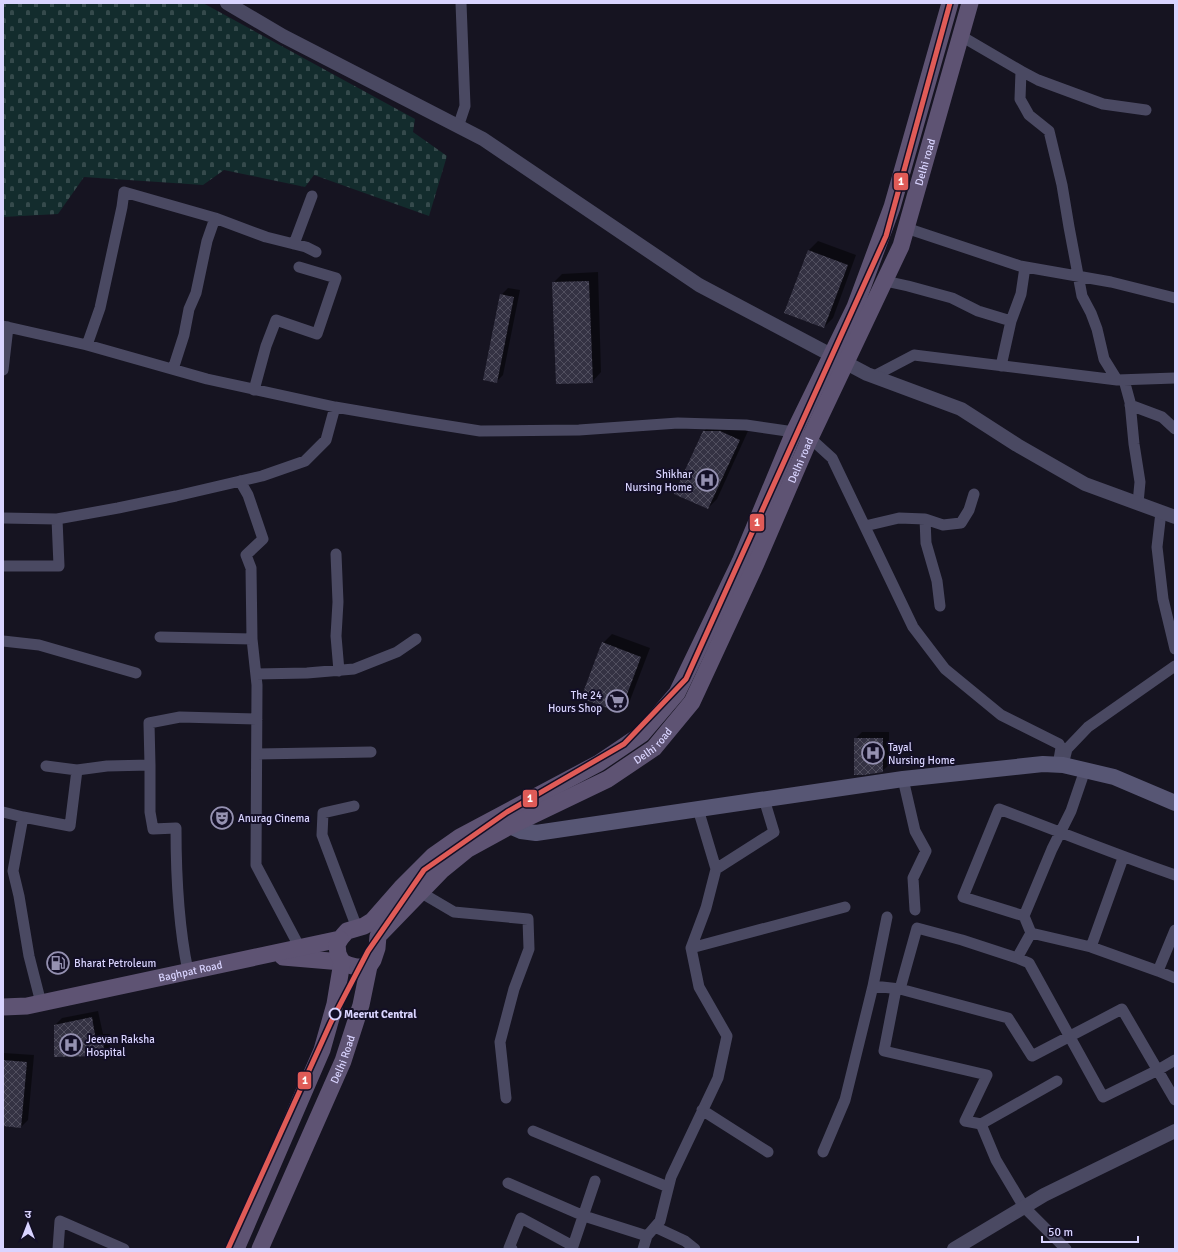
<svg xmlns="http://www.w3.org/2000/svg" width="1178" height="1252" viewBox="0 0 1178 1252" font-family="Signika,'Noto Sans Devanagari',sans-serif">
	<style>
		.cemetery { fill: url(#cemetery-stones) }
		.shadow { fill: #0007 }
		.building { fill: url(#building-cross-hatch) }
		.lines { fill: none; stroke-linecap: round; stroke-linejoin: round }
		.minor { stroke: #4a4962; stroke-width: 11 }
		.tertiary { stroke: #4a4962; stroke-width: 14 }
		.secondary { stroke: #575674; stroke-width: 16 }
		.primary { stroke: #5e5373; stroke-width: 17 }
		.metro-1-casing { stroke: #130f26; stroke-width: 8 }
		.metro-1 { stroke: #e05b57; stroke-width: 5 }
		.stop-dot { fill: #130f26; stroke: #d9d4ff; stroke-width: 2 }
		.labels { text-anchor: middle; stroke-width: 4; stroke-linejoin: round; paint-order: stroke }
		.street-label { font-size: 11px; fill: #d9d4ff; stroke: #130f26 }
		.poi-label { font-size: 11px; fill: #d9d4ff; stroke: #130f26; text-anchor: start }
		.stop-label { font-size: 11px; font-weight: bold; fill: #d9d4ff; stroke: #130f26; text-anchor: start }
		.line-badge { stroke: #130f26; stroke-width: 1.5 }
		.badge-label { font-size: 11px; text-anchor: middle; font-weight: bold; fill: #fff }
	</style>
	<defs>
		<pattern id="cemetery-stones" width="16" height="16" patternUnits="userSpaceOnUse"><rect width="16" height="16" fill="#132c2d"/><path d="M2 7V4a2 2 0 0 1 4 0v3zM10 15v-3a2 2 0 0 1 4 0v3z" fill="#354a4c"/></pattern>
		<pattern id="building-cross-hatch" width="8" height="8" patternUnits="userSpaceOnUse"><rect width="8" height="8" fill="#343243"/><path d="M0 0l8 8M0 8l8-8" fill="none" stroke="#514f5f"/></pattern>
	</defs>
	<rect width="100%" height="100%" fill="#161421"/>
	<path class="cemetery" d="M 3,3 L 203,3 L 415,119 L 413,132 L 447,156 L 429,216 L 314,175 L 305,187 L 224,170 L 203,185 L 84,177 L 58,214 L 3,217 Z"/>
	<path class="shadow" d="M 818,241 L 856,255 L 833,318 L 824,327 L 809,250 Z
		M 598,272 L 601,372 L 592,382 L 553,283 L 562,274 Z
		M 508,288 L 520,290 L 503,375 L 496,382 L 501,295 Z
		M 713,422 L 730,422 L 748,431 L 717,499 L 708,508 L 704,431 Z
		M 612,634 L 650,648 L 629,703 L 620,712 L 603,643 Z
		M 862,732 L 889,732 L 889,765 L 882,771 L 855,739 Z
		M 98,1011 L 103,1034 L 110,1034 L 110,1048 L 103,1055 L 55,1025 L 62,1018 Z
		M 4,1053 L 34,1055 L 28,1120 L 21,1127 L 3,1125 Z"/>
	<path class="building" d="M 808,250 L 848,265 L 824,328 L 784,313 Z
		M 589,281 L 593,383 L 556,384 L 552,282 Z
		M 500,294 L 514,297 L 497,383 L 483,380 Z
		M 703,431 L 720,431 L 740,440 L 708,509 L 674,494 Z
		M 602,642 L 641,657 L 620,713 L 581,698 Z
		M 854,738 L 883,738 L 883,772 L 864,775 L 854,775 Z
		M 92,1017 L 96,1041 L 104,1041 L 103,1056 L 54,1057 L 54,1025 Z
		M 3,1060 L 27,1062 L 21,1128 L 3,1126 Z"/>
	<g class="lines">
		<path class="minor" d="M 961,36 L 1021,71 L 1020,99 L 1029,115 L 1049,131 L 1062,185 L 1069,227 L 1082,296 L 1091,313 L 1097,329 L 1104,359 L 1117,380
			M 1021,71 L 1038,80 L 1103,104 L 1146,110
			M 458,127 L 465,106 L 461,3
			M 215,218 L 266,237 L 306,247 L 316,252
			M 906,228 L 1020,266 L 1111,282 L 1175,298
			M 294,244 L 312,196
			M 885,281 L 908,286 L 952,298 L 978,311 L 1011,321
			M 3,326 L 87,345 L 207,379 L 335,407 L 411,420 L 480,431 L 579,430 L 678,423 L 746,425 L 794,432 L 810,438 L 832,458 L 913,627 L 945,669 L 1001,715 L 1059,744 L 1061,748 L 1058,765
			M 87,345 L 100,308 L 122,207 L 124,192 L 215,218 L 207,241 L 196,293 L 189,309 L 184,335 L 173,369
			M 1001,366 L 1011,321 L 1021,294 L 1025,267
			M 3,370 L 8,327
			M 874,376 L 914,355 L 1117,380 L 1175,378
			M 1124,380 L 1130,402 L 1134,444 L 1140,482 L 1138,503
			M 254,390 L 266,346 L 276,320 L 317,334 L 336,278 L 299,267
			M 1130,405 L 1162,417 L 1175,429
			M 240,481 L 248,495 L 263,539 L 246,555 L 251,568 L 252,639
			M 1161,512 L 1157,547 L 1163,599 L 1175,649
			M 3,518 L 57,519 L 118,508 L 176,496 L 262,476 L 305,461 L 326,440 L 335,407
			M 925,519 L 943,525 L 961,523 L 969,510 L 974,494
			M 865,526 L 899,518 L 925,519 L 926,543 L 937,581 L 940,606
			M 336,554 L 338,602 L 336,636 L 339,671
			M 3,566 L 59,566 L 57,519
			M 160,637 L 252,639 L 257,685 L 256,865 L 300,948
			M 3,641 L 39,645 L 136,673
			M 256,674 L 307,673 L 354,669 L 397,652 L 416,639
			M 257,754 L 371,752
			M 1064,761 L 1067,749 L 1088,727 L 1175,666
			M 150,765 L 150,812 L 153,829 L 176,828 C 176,875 178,924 188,971
			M 77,770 L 107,766 L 150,765 L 149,723 L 180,717 L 257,719
			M 1085,770 L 1071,811 L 1052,849 L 1024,916 L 1031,933 L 1017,958 L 962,940 L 917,928 L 900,989 L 1008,1018 L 1032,1056 L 1122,1009 L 1175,1100
			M 903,779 L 915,831 L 926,851 L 913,878 L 915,910
			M 354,806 L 323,813 L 322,835 L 357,928
			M 3,812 L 23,817 L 13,871 L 19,896 L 29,956 L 41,1003
			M 23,817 L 70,826 L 77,770 L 46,766
			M 716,869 L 774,832 L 764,799
			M 420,892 L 454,912 L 528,919 L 529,949 L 514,989 L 500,1042 L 506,1098
			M 1024,916 L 963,897 L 999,809 C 1058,831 1116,855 1175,875
			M 1031,933 L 1091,947 L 1158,971 L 1175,930
			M 1091,947 L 1123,858
			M 691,948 L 845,907
			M 1017,958 L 1029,963 L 1103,1097 L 1158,1070 L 1175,1060
			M 1158,971 L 1175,978
			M 873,986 L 887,917
			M 896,989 L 884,1051 L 987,1075 L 965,1121 L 981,1124
			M 1057,1081 L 981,1124 L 996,1160 L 1024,1207 L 1066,1249
			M 702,1110 L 768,1152
			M 533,1131 L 668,1187
			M 823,1152 L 845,1100 L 873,986 L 900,989
			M 508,1183 L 584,1216 L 647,1236
			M 655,1227 L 685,1241 L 695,1249
			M 58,1249 L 60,1221 L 124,1249
			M 512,1249 L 509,1248 L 521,1218 L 573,1246 L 595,1181
			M 643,1249 L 647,1236 L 660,1221 L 671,1177 L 718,1078 L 727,1036 L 699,987 L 691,948 L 706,908 L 716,869 L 698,809"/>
		<path class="tertiary" d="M 227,3 L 283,36 L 483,139 L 699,285 L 867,374 L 961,409 L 1017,445 L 1085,484 L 1175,517
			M 954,1249 L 1044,1195 L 1175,1131"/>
		<path class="secondary" d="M 506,816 L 510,826 L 521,831 L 536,833 L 903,779 L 1043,764 L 1063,765 L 1114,777 L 1175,803"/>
		<g class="primary">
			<path d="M 283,957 L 342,962 C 352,967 358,968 369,966"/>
			<path id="s1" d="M 3,1007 L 27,1006 L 340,939 L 347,931 L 364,926 L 372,921 L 401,888 L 433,856 L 460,837 L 599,763 L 642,734 L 677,693 L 740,562 L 794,432 L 855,307 L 892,207 L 950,3"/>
			<path d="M 236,1249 L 322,1050 L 335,1004 L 342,962 L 338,954 L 337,945 L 340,939"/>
			<path id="s2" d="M 260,1249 L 343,1061 L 361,1005 L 369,966 L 373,960 L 377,948 L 378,936 L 441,871 L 468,849 L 510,826 L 608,779 L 654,748 L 692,702 L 754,568 L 810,438 L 901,246 L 970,3"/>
		</g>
		<g class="metro-1-casing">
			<path id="metro-1" d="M 228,1249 L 331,1022 L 368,951 L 424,870 L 507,812 L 624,744 L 686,679 L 886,236 L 950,3"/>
		</g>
		<use href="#metro-1" class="metro-1"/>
	</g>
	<defs>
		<g id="hospital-ring" transform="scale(1.15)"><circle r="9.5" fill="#130f26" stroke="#9591b1" stroke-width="1.5"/><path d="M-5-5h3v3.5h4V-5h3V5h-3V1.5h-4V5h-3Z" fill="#9591b1"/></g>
		<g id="supermarket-ring" transform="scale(1.15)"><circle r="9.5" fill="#130f26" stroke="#9591b1" stroke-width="1.5"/><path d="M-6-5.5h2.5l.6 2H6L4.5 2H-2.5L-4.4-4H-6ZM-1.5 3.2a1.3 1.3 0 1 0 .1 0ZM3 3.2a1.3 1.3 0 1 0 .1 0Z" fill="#9591b1"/></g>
		<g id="theatre-ring" transform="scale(1.15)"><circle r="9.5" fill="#130f26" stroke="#9591b1" stroke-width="1.5"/><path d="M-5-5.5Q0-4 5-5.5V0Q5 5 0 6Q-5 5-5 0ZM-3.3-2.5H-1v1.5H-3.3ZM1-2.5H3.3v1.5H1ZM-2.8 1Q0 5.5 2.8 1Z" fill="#9591b1"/></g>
		<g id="fuel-ring" transform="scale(1.15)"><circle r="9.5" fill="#130f26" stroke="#9591b1" stroke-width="1.5"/><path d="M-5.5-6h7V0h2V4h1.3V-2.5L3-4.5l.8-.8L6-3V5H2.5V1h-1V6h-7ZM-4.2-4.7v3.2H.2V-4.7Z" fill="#9591b1"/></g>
	</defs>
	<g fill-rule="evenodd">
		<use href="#hospital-ring" x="707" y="480"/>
		<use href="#supermarket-ring" x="617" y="701"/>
		<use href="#hospital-ring" x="873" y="753"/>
		<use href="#theatre-ring" x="222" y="818"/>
		<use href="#fuel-ring" x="58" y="963"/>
		<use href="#hospital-ring" x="71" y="1045"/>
	</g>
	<circle class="stop-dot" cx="335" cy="1014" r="5.5"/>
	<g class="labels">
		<g class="street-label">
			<text dy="4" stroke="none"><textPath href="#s2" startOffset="1322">Delhi road</textPath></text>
			<text dy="4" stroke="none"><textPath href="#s2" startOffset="998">Delhi road</textPath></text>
			<text dy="4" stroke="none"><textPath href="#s2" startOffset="674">Delhi road</textPath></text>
			<text dy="4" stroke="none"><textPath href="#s1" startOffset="191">Baghpat Road</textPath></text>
			<text dy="4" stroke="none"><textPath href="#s2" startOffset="207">Delhi Road</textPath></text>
		</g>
		<g class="poi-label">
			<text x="692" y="478" text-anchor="end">Shikhar<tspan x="692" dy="13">Nursing Home</tspan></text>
			<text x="602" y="699" text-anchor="end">The 24<tspan x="602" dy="13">Hours Shop</tspan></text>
			<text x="888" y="751">Tayal<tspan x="888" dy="13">Nursing Home</tspan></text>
			<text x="238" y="822">Anurag Cinema</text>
			<text x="74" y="967">Bharat Petroleum</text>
			<text x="86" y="1043">Jeevan Raksha<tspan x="86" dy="13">Hospital</tspan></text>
		</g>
		<g class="stop-label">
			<text x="344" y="1018">Meerut Central</text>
		</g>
	</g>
	<g class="line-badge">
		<rect x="893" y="172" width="16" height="19" rx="4" fill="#e05b57"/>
		<rect x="749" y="513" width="16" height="19" rx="4" fill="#e05b57"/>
		<rect x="522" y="789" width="16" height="19" rx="4" fill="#e05b57"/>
		<rect x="297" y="1071" width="15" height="19" rx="4" fill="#e05b57"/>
	</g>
	<g class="badge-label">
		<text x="901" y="185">1</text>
		<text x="757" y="526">1</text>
		<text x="530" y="802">1</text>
		<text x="305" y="1084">1</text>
	</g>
	<rect width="1178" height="1252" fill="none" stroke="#d9d4ff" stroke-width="8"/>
	<g transform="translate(28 1224)" stroke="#130f26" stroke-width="3" paint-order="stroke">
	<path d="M0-3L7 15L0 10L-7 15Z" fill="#d9d4ff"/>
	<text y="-6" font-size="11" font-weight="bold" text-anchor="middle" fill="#d9d4ff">उ</text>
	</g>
	<path d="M1042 1236v6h96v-6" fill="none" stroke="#d9d4ff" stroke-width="2"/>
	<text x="1048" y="1236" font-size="12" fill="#d9d4ff" stroke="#130f26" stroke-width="3" paint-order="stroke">50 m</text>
</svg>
